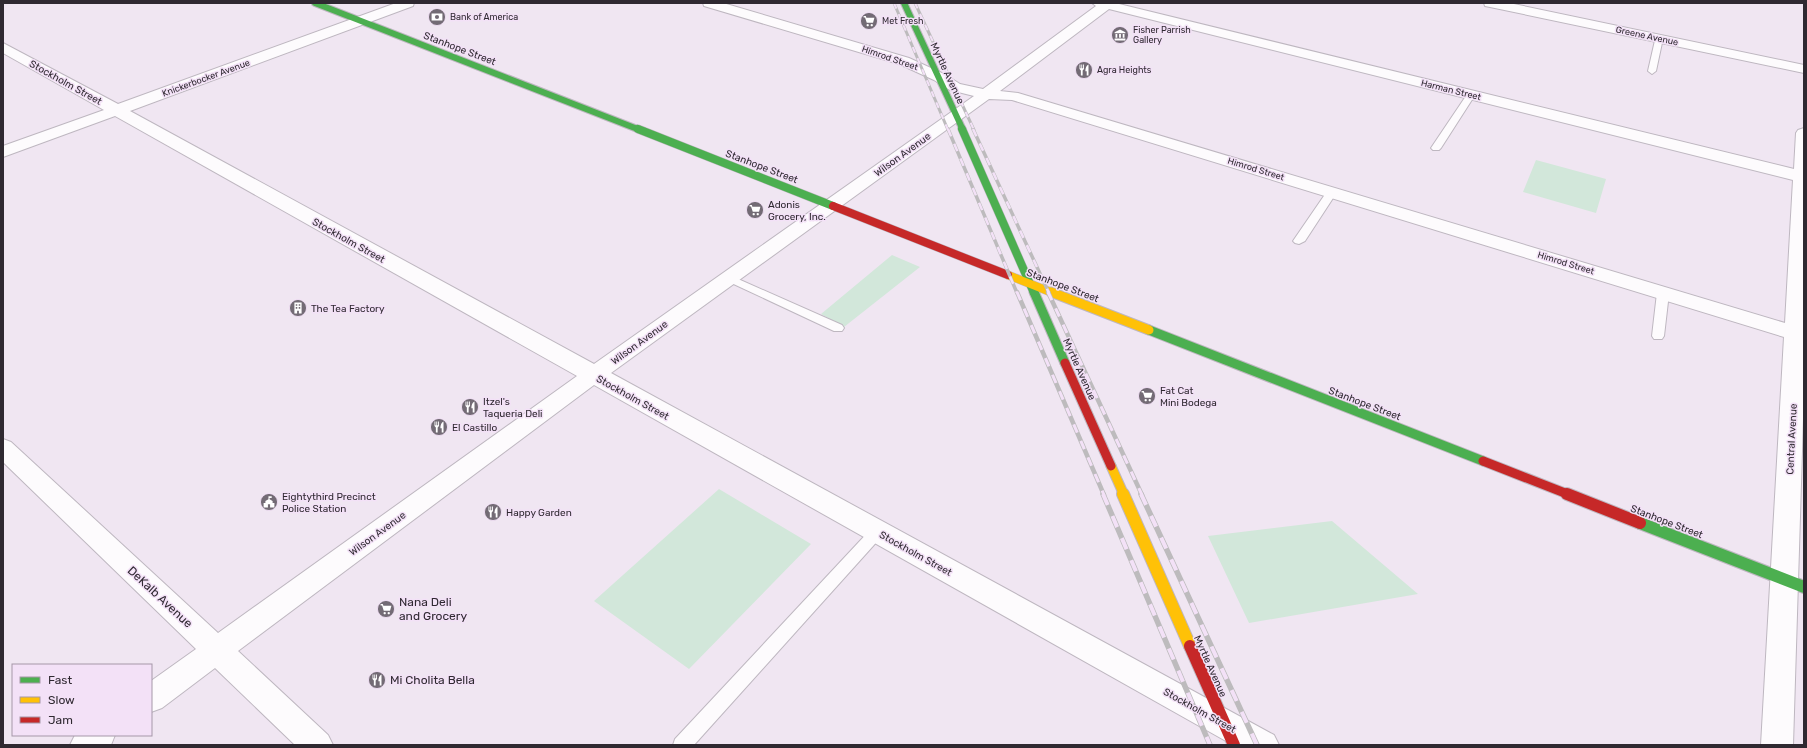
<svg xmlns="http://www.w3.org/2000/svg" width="1807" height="748" viewBox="0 0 1807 748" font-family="Rubik,sans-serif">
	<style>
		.green { fill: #d2e7da }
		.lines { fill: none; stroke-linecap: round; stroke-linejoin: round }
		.lane-casing { stroke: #beb7c0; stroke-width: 2 }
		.street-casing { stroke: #beb7c0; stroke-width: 2 }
		.fast-far3-casing { stroke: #beb7c0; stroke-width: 8 }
		.fast-far2-casing { stroke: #beb7c0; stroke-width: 9 }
		.fast-far1-casing { stroke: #beb7c0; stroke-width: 11 }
		.fast-casing { stroke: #beb7c0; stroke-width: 14 }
		.slow-far2-casing { stroke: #beb7c0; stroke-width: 9 }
		.slow-far1-casing { stroke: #beb7c0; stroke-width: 11 }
		.slow-casing { stroke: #beb7c0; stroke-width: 14 }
		.jam-far2-casing { stroke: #beb7c0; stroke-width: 9 }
		.jam-far1-casing { stroke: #beb7c0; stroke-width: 11 }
		.jam-casing { stroke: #beb7c0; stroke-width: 14 }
		.lane { fill: #fdfbfd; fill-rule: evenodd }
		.street { fill: #fdfbfd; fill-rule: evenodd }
		.fast-far3 { stroke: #4caf50; stroke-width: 6 }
		.fast-far2 { stroke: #4caf50; stroke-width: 8 }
		.fast-far1 { stroke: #4caf50; stroke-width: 9 }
		.fast { stroke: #4caf50; stroke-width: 12 }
		.slow-far2 { stroke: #ffc107; stroke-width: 8 }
		.slow-far1 { stroke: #ffc107; stroke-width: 9 }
		.slow { stroke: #ffc107; stroke-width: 12 }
		.jam-far2 { stroke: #c62828; stroke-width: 8 }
		.jam-far1 { stroke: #c62828; stroke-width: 9 }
		.jam { stroke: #c62828; stroke-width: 12 }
		.rail-far3-casing { stroke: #bdbbbd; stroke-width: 3 }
		.rail-far2-casing { stroke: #bdbbbd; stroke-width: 3.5 }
		.rail-far1-casing { stroke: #bdbbbd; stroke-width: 4.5 }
		.rail-casing { stroke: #bdbbbd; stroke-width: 5.5 }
		.rail-far3 { stroke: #f3e1f7; stroke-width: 2; stroke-dasharray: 6; stroke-linecap: butt }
		.rail-far2 { stroke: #f3e1f7; stroke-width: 2.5; stroke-dasharray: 8; stroke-linecap: butt }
		.rail-far1 { stroke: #f3e1f7; stroke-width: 3; stroke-dasharray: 9; stroke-linecap: butt }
		.rail { stroke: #f3e1f7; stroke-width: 4; stroke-dasharray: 12; stroke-linecap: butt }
		.labels { text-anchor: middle; stroke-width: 3; stroke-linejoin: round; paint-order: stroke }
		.far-poi-label { font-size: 9px; fill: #2f2931; stroke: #f3e1f7; text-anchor: start }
		.far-street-label { font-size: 9px; fill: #2f2931; stroke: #f3e1f7 }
		.street-label { font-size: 10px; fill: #2f2931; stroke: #f3e1f7 }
		.poi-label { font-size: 10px; fill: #2f2931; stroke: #f3e1f7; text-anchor: start }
		.near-street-label { font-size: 12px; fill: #2f2931; stroke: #f3e1f7 }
		.near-poi-label { font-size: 12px; fill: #2f2931; stroke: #f3e1f7; text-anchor: start }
	</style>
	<rect width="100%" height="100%" fill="#f0e6f2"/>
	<path class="green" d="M 1536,160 L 1606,179 L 1596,213 L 1523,192 Z
		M 892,255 L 920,267 L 844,327 L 821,314 Z
		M 719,489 L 811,544 L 689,669 L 594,601 Z
		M 1332,521 L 1418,594 L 1249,623 L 1208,536 Z"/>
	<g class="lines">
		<g class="lane-casing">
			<path id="lane" d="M 1656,36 L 1659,36 L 1663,38 L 1656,71 L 1652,74 L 1648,71 Z
				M 1471,92 L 1475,95 L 1441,148 L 1439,150 L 1433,150 L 1431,148 L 1468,93 Z
				M 1332,189 L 1337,192 L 1305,241 L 1299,244 L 1295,243 L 1293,241 L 1328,190 Z
				M 729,275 L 842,325 L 844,328 L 842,331 L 834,331 L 725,280 L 723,278 Z
				M 1663,289 L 1667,290 L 1669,293 L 1664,336 L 1662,339 L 1654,339 L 1652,336 L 1657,293 L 1659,290 Z
				M 877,526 L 882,528 L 885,532 L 882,536 L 694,745 L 673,745 L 675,739 L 872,528 Z"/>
		</g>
		<g class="street-casing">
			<path id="street" d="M 396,3 L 414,3 L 413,6 L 130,111 L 594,364 L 974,96 L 950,90 L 934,80 L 899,64 L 704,6 L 703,3 L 723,3 L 909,58 L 944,74 L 960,84 L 983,89 L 1096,6 L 1092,3 L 1115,3 L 1794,169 L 1796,133 L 1798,130 L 1804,128 L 1804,386 L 1793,745 L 1761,745 L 1784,337 L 1012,100 L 989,99 L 611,373 L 1274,735 L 1279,745 L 1233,745 L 594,385 L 238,651 L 328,735 L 333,745 L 295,745 L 215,668 L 162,708 L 151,712 L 151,681 L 196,649 L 3,462 L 3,439 L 11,442 L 218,633 L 577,376 L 115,116 L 3,157 L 3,146 L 104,110 L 3,53 L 3,43 L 118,104 ZM 1109,9 L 1793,180 L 1785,323 L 1018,93 L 1000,91 Z
				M 1484,3 L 1509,3 L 1804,65 L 1804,73 L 1490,7 L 1485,6 Z
				M 75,735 L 115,735 L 111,745 L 70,745 Z"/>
		</g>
		<g class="fast-far3-casing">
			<path id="fast-far3" d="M 315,3 L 640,130
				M 904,3 L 963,130"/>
		</g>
		<g class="fast-far2-casing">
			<path id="fast-far2" d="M 638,129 L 833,206
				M 962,129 L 1034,293"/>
		</g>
		<g class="fast-far1-casing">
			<path id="fast-far1" d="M 1034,292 L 1065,363
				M 1149,330 L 1483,461"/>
		</g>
		<g class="fast-casing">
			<path id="fast" d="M 1640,523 L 1804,587"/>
		</g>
		<g class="slow-far2-casing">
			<path id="slow-far2" d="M 1008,275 L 1053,293"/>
		</g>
		<g class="slow-far1-casing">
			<path id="slow-far1" d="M 1051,292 L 1149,330
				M 1111,466 L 1124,495"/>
		</g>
		<g class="slow-casing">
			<path id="slow" d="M 1123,494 L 1190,646"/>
		</g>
		<g class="jam-far2-casing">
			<path id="jam-far2" d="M 833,206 L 1008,275"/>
		</g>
		<g class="jam-far1-casing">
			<path id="jam-far1" d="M 1065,363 L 1111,466
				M 1483,461 L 1570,495"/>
		</g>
		<g class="jam-casing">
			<path id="jam" d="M 1567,494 L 1640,523
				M 1190,646 L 1234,745"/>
		</g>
		<use href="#lane" class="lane"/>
		<use href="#street" class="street"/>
		<use href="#fast-far3" class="fast-far3"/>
		<use href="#fast-far2" class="fast-far2"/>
		<use href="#fast-far1" class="fast-far1"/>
		<use href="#fast" class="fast"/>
		<use href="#slow-far2" class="slow-far2"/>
		<use href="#slow-far1" class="slow-far1"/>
		<use href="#slow" class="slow"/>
		<use href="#jam-far2" class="jam-far2"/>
		<use href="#jam-far1" class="jam-far1"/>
		<use href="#jam" class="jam"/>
		<g class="rail-far3-casing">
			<path id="rail-far3" d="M 894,3 L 948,130
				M 915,3 L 974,130"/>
		</g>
		<g class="rail-far2-casing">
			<path id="rail-far2" d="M 948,129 L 1017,293
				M 973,129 L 1049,293"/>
		</g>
		<g class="rail-far1-casing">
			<path id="rail-far1" d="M 1017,292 L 1104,495
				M 1048,292 L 1142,495"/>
		</g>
		<g class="rail-casing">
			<path id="rail" d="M 1103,494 L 1210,745
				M 1141,494 L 1257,745"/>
		</g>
		<use href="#rail-far3" class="rail-far3"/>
		<use href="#rail-far2" class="rail-far2"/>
		<use href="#rail-far1" class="rail-far1"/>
		<use href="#rail" class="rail"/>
	</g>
	<defs>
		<g id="bank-disc" transform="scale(0.9)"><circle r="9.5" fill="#736b75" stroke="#f3e1f7"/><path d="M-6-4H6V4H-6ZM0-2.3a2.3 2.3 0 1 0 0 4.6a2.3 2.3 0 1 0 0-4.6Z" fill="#fff"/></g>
		<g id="supermarket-disc" transform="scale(0.9)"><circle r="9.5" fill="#736b75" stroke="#f3e1f7"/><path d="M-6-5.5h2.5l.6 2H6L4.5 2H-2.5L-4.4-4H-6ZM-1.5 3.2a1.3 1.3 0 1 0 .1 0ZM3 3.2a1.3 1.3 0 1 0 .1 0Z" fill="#fff"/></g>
		<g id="museum-disc" transform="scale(0.9)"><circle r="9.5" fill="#736b75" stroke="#f3e1f7"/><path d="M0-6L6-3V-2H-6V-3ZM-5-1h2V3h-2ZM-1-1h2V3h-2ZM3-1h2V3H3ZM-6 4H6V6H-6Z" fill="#fff"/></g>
		<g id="restaurant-disc" transform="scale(0.9)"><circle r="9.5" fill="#736b75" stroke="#f3e1f7"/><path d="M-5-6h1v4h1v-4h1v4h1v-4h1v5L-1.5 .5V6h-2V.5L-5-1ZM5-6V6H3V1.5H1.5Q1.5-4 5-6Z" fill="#fff"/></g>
		<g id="building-disc" transform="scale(0.9)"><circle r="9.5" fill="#736b75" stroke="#f3e1f7"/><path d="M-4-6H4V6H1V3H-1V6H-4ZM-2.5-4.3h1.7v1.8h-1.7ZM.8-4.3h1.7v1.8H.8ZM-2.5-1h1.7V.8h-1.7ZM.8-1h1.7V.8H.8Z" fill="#fff"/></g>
		<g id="civic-disc" transform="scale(0.9)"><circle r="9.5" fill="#736b75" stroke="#f3e1f7"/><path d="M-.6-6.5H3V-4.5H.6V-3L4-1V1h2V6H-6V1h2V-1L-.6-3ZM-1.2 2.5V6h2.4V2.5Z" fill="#fff"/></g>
	</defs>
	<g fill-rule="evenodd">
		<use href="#bank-disc" x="437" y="17"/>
		<use href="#supermarket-disc" x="869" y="21"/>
		<use href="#museum-disc" x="1120" y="35"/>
		<use href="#restaurant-disc" x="1084" y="70"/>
		<use href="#supermarket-disc" x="755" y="210"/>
		<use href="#building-disc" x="298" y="308"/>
		<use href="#supermarket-disc" x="1147" y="396"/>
		<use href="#restaurant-disc" x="470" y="407"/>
		<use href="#restaurant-disc" x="439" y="427"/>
		<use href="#civic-disc" x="269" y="502"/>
		<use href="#restaurant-disc" x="493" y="512"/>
		<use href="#supermarket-disc" x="386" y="609"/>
		<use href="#restaurant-disc" x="377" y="680"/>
	</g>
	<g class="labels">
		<g class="far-poi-label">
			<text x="450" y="20">Bank of America</text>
			<text x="882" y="24">Met Fresh</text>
			<text x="1133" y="33">Fisher Parrish<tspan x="1133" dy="10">Gallery</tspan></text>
			<text x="1097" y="73">Agra Heights</text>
		</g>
		<g class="far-street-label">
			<text transform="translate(1647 36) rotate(12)" y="3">Greene Avenue</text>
			<text transform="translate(890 58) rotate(19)" y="3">Himrod Street</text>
			<text transform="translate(206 78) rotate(-20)" y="3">Knickerbocker Avenue</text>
			<text transform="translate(1451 90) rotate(14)" y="3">Harman Street</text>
			<text transform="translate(1256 169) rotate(17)" y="3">Himrod Street</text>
			<text transform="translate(1566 263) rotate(17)" y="3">Himrod Street</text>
		</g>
		<g class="street-label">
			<text transform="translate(460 48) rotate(21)" y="4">Stanhope Street</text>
			<text transform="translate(948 73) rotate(65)" y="4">Myrtle Avenue</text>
			<text transform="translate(66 82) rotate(29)" y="4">Stockholm Street</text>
			<text transform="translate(902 154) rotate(-36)" y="4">Wilson Avenue</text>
			<text transform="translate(762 166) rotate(21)" y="4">Stanhope Street</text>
			<text transform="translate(349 240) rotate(29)" y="4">Stockholm Street</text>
			<text transform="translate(1063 285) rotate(21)" y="4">Stanhope Street</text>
			<text transform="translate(639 342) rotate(-36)" y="4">Wilson Avenue</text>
			<text transform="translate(1080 369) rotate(66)" y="4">Myrtle Avenue</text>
			<text transform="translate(633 397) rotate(29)" y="4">Stockholm Street</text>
			<text transform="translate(1365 403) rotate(21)" y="4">Stanhope Street</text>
			<text transform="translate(1791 439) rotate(-87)" y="4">Central Avenue</text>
			<text transform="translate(1667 521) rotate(21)" y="4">Stanhope Street</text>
			<text transform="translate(377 533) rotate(-36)" y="4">Wilson Avenue</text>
			<text transform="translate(916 553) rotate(29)" y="4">Stockholm Street</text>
			<text transform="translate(1211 666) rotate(66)" y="4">Myrtle Avenue</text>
			<text transform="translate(1200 710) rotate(29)" y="4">Stockholm Street</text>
		</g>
		<g class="poi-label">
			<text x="768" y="208">Adonis<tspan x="768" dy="12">Grocery, Inc.</tspan></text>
			<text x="311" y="312">The Tea Factory</text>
			<text x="1160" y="394">Fat Cat<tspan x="1160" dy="12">Mini Bodega</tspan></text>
			<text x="483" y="405">Itzel's<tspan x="483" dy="12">Taqueria Deli</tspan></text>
			<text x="452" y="431">El Castillo</text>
			<text x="282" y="500">Eightythird Precinct<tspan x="282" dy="12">Police Station</tspan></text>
			<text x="506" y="516">Happy Garden</text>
		</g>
		<g class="near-street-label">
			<text transform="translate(160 597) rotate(43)" y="4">DeKalb Avenue</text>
		</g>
		<g class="near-poi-label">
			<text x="399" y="606">Nana Deli<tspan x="399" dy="14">and Grocery</tspan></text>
			<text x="390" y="684">Mi Cholita Bella</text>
		</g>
	</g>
	<rect width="1807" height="748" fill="none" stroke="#2f2931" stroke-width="8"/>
	<rect x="12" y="664" width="140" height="72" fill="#f3e1f7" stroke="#a597a8"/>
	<rect x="20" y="677" width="20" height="6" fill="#4caf50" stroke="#a597a8"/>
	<text x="48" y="684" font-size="12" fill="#2f2931">Fast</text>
	<rect x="20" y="697" width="20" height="6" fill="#ffc107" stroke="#a597a8"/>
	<text x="48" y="704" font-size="12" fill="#2f2931">Slow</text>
	<rect x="20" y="717" width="20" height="6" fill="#c62828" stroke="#a597a8"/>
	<text x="48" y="724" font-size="12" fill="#2f2931">Jam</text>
</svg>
